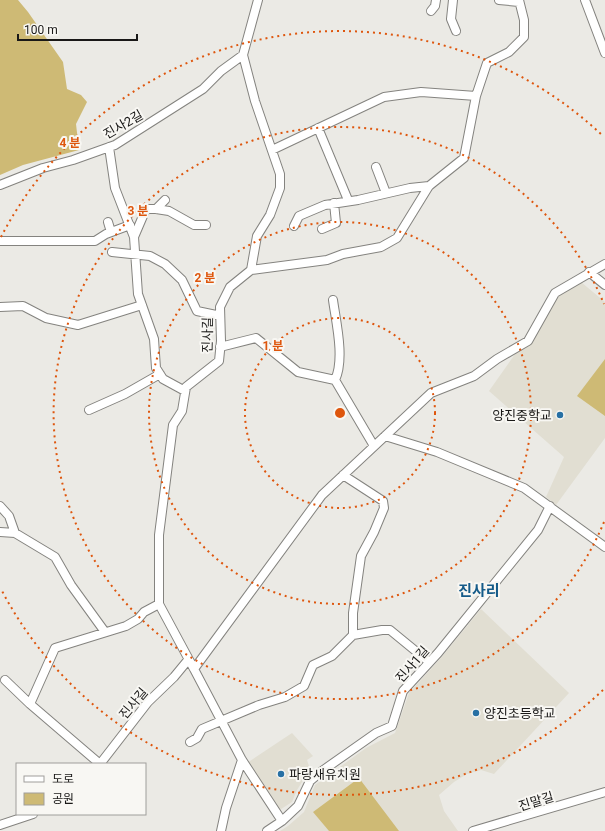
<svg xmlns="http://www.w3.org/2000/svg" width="605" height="831" viewBox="0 0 605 831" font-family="Roboto,'Noto Sans KR',sans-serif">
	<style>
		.built { fill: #e1ded2 }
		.green { fill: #ceba75 }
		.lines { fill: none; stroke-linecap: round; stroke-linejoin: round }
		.minor-casing { stroke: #84837f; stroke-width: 10 }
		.minor { stroke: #fff; stroke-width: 8 }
		.ring { fill: none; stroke: #de560d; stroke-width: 2; stroke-dasharray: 2 4 }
		.poi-dot { fill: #2770a4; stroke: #f8f7f3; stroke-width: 1.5 }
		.labels { text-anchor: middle; stroke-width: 4; stroke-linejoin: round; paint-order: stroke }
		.street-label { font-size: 13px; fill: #191817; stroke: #f8f7f3 }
		.poi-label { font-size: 13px; fill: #191817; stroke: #f8f7f3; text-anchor: start }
		.quarter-label { font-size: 15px; font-weight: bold; fill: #155b89; stroke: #f8f7f3 }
		.centre { fill: #de560d; stroke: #f8f7f3; stroke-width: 2 }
		.ring-label { font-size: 12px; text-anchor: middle; font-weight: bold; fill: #de560d; stroke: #f8f7f3; stroke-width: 4; stroke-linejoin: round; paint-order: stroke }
	</style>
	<rect width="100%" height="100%" fill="#ebeae5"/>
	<path class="built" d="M 581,282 L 605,302 L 605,438 L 556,505 L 546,497 L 564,457 L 489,391 L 554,299 Z
		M 481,609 L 569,693 L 494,774 L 481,770 L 467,774 L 454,782 L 439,795 L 444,811 L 458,831 L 280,831 L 288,826 L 304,812 L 315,785 L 366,748 L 395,733 L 409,693 L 440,659 Z
		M 292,733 L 313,756 L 307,760 L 310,769 L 297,790 L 292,802 L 278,811 L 247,763 Z"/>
	<path class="green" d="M 0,0 L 18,0 L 28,12 L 63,62 L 67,89 L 81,95 L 87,102 L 76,124 L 79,150 L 23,165 L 0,175 Z
		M 605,359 L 605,416 L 577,396 Z
		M 359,778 L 399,831 L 329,831 L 313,812 Z"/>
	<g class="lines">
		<g class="minor-casing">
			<path id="minor" d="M 453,0 L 451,19 L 456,31
				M 499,0 L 519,2
				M 585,0 L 605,53
				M 431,11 L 435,6 L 436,0
				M 318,128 L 348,200
				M 109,147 L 115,188 L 134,237 L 138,294 L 154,339 L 156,368 L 163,379 L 185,391
				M 272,150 L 384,97 L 421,92 L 476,96
				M 376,167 L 386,193
				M 0,185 L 43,168 L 73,160 L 115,145 L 203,89 L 221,71 L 243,55
				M 156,209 L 165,200
				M 108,222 L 111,232
				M 294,226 L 299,216 L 325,205 L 358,200 L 410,188 L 429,186
				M 322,229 L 336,223 L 334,203
				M 134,237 L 146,209 L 156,209 L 169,211 L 194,225 L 206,225
				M 0,241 L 95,241 L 106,234 L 130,225
				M 112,252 L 150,256 L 165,264 L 182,280 L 197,311 L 216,315 L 220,314
				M 251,270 L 327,260 L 343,254 L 381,247 L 397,238 L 429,186 L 464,158 L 476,96 L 487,63 L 509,52 L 524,37 L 524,20 L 519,0
				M 589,272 L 605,285
				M 333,300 C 336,322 345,359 335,380
				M 0,307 L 23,306 L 46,318 L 78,325 L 142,305
				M 220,347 L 256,338 L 298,372 L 335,380 L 374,446
				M 89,410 L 125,394 L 160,374
				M 385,436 L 437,452 L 524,488 L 605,547
				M 0,506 L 9,516 L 15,533
				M 0,532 L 15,533 L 55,557 L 71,585 L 105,632
				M 353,635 L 382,630 L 390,630 L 429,662
				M 194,669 L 159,604 L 159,535 L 173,425 L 182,411 L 186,387 L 219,361 L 221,341 L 220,307 L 230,287 L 251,270 L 257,236 L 270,215 L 280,188 L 280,174 L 255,101 L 243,55 L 258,0
				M 5,680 L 30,704 L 100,764
				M 30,704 L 55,648 L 126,626 L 138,619 L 144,612 L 159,604
				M 190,742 L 197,738 L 202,729 L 259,705 L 285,697 L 304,686 L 313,665 L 332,656 L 353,635 L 353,613 L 361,556 L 374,532 L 384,508 L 383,501 L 343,475
				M 100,764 L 148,702 L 174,677 L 188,660
				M 282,821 L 242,760 L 194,669 L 322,495 L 431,393 L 474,376 L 497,359 L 528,341 L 555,293 L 605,264
				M 0,825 L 33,814
				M 221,831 L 226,808 L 242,760
				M 267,831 L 282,821 L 298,806 L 310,781 L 322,771 L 376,733 L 392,726 L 403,691 L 438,653 L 538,530 L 550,506
				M 473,831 L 605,792"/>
		</g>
		<use href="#minor" class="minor"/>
	</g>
	<g class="ring">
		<circle cx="340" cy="413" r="95"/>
		<circle cx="340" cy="413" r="191"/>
		<path d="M604 522A286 286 0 1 1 604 304"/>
		<path d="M603 690A382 382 0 0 1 1 589M1 237A382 382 0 0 1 603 136"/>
	</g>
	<g class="poi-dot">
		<circle cx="560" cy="415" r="4"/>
		<circle cx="476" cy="713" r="4"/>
		<circle cx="281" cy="774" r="4"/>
	</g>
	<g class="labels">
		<g class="street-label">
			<text transform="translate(123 124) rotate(-30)" y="5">진사2길</text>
			<text transform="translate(207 335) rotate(-89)" y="5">진사길</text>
			<text transform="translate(412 664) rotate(-49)" y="5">진사1길</text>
			<text transform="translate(133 703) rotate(-50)" y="5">진사길</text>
			<text transform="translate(536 801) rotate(-17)" y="5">진말길</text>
		</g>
		<g class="poi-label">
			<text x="552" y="420" text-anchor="end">양진중학교</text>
			<text x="484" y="718">양진초등학교</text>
			<text x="289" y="779">파랑새유치원</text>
		</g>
		<g class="quarter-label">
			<text x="479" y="596">진사리</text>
		</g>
	</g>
	<circle cx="340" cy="413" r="6" class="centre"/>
	<g class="ring-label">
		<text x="70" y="147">4 분</text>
		<text x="138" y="215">3 분</text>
		<text x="205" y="282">2 분</text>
		<text x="273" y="350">1 분</text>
	</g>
	<rect x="16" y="763" width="130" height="52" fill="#f8f7f3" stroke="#9f9e9b"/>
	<rect x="24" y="776" width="20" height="6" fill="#ffffff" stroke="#9f9e9b"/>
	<text x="52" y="783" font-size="12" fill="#191817">도로</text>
	<rect x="24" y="793" width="20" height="12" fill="#ceba75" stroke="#9f9e9b"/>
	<text x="52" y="803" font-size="12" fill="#191817">공원</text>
	<path d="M18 34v6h119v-6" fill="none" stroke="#191817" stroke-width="2"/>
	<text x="24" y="34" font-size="12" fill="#191817" stroke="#f8f7f3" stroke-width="3" paint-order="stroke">100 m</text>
</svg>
